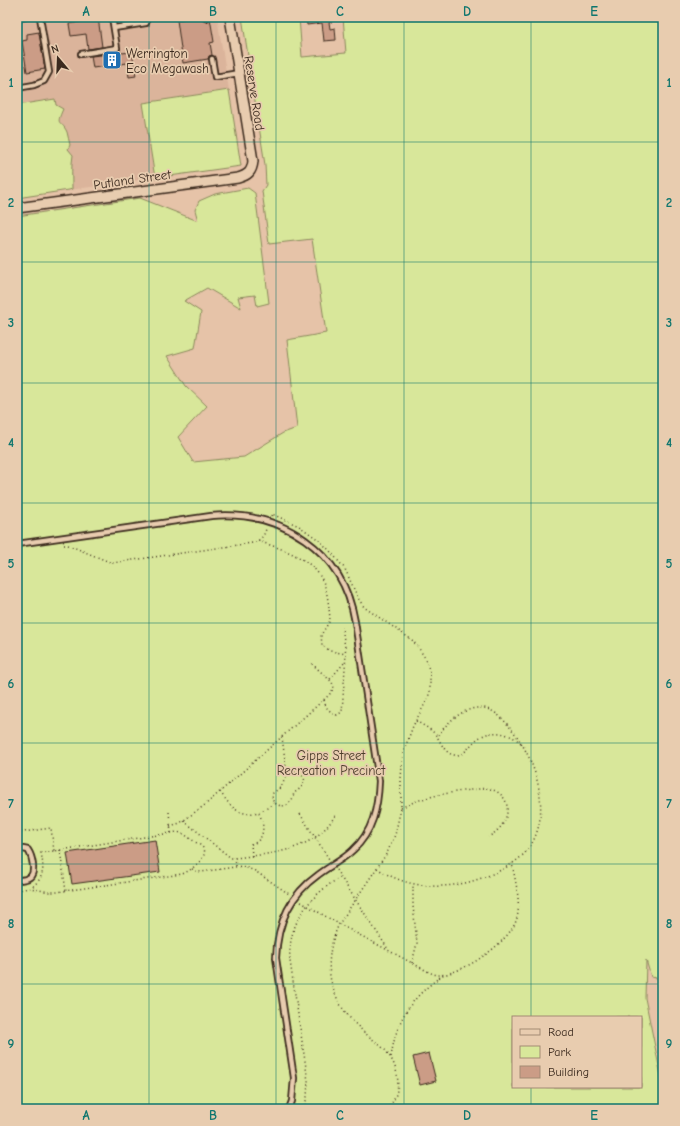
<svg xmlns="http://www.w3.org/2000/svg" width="680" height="1126" viewBox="0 0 680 1126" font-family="'Comic Neue',sans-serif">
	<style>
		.built { fill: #dbb49b }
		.green { fill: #d8e79a; stroke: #8a885c; fill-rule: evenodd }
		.building { fill: #cb9c86; stroke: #3b2a1e }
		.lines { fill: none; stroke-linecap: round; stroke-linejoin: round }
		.service-casing { stroke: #3b2a1e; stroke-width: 8 }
		.minor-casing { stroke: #3b2a1e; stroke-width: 12 }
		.path { stroke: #3b2a1e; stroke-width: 1.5; stroke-dasharray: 1 3; stroke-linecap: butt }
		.service { stroke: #e8ccaf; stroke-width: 4.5 }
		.minor { stroke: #e8ccaf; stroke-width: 9 }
		.grid { fill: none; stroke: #0f766e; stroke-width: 1; stroke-opacity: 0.55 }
		.labels { text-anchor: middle; stroke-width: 3.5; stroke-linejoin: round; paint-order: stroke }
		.poi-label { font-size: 13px; fill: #3b2a1e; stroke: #e8ccaf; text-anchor: start }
		.street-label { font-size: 13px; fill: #3b2a1e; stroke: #e8ccaf }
		.park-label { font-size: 13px; fill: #4b3d2a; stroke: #e8ccaf }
		.neatline { fill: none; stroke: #0f766e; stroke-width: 1.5 }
		.grid-label { font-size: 13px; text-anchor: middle; font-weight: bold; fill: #0f766e }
	</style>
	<rect width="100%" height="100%" fill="#e6c3a8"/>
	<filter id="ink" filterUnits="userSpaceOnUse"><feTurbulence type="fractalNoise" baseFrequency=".025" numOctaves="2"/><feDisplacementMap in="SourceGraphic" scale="8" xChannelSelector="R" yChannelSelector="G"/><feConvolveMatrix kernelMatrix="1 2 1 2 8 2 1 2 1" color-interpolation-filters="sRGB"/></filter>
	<g filter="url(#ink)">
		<path class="built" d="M 17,17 L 217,17 L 229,90 L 143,103 L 155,178 L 69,190 L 55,99 L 17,105 Z"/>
		<path class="green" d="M 242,17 L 299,17 L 302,57 L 346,53 L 343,17 L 663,17 L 663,979 L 651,977 L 646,960 L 645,998 L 663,1086 L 663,1109 L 17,1109 L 17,216 L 140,198 L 198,221 L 195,210 L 199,201 L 215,194 L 248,188 L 255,193 L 269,303 L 257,306 L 255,295 L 238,297 L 241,308 L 207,288 L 184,301 L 201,312 L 195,348 L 167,356 L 186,386 L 207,406 L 178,437 L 193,462 L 244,457 L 283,433 L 297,428 L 287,340 L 326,333 L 312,239 L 269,244 L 262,191 L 266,185 L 265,165 ZM 513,1017 L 641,1017 L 641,1087 L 513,1087 Z
			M 229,90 L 241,166 L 155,178 L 143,103 Z
			M 55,99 L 56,105 L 63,109 C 55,127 61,119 67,132 C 68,136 69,141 70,145 L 68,149 L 73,155 C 71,166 72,177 72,189 L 69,190 L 17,198 L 17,105 Z"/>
		<path class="building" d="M 83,17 L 98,17 L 102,47 L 88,49 L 86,34 L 71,36 L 69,24 L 84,21 Z
			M 193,17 L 201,17 L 201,19 L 206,22 L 208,21 L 210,18 L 214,42 L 210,43 L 212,55 L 209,56 L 208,59 L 183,63 L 177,20 Z
			M 306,17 L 331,17 L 332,22 L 329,22 L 330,29 L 335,28 L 336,40 L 324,41 L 322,23 L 307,25 Z
			M 39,32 L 45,69 L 27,72 L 22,41 L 27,40 L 27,34 Z
			M 132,52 L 136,76 L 129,77 L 127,63 L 93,68 L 91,56 Z
			M 155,840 L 160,872 L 72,884 L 67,853 Z
			M 429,1053 L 436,1081 L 420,1085 L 413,1057 Z"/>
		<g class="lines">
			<g class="service-casing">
				<path id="service" d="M 206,17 L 206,18
					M 17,18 L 25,17
					M 114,28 L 146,23 L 145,17
					M 81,54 L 117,48 L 112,17
					M 212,59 L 215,77 L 239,73
					M 17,88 L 34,85 L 44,81 L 49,72 L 40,17
					M 17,544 L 211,516 C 282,510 343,550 355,622 L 379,781 C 378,807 373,832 353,850 C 343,860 329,866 318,875 C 290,895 277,924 276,958 L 294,1078 L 292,1101 L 289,1109
					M 17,850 L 23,849 L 28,850 C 32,856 36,872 30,877 C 26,880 21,880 17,880"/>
			</g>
			<g class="minor-casing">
				<path id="minor" d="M 17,208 L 238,178 C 248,175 252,172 253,161 L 230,17"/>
			</g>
			<path class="path" d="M 271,516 L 272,514 L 299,526 L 319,540 L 330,551 L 345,569 L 358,598 L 364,607 L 412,640 L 418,647 L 427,661 L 430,676 L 430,691 L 428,698 L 413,726 L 403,753 L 401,778 L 401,808 L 395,835 L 387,853 L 339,924 C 328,948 325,974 337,998 C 343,1012 355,1024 366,1034 C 372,1039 379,1044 385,1050 C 394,1060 400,1076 397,1090 C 396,1097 392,1103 388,1109
				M 258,541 C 282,549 314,558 324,584 C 328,595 329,608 330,619 L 329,622 L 321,635 L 322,645 L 330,651 L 346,654
				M 64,545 L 68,545 L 112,563 L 252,543 C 260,541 264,536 266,529
				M 330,679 L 345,662
				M 324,700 C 326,709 329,711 337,715 L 342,712 L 346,654 L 342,627
				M 416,721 C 422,725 429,728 434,733 C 441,740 443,753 454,755 C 465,756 468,747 474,742 C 488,728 507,731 521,743
				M 282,737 L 287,775
				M 295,772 C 311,777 304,787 294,793 L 292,800 L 287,805 C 280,807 275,805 272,799 L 273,793 L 281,787 L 287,775 Z
				M 220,792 C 225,798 229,805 235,809 C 247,818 264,812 274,803
				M 401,808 C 427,794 457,792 486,788 C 516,793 512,825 488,837
				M 169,812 L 171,833
				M 300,814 L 329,859
				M 184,821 L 231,858 L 235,858
				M 170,826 L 180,823 L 205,805 L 329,695 L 334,688 L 332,682 L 310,662
				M 17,833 L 51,828 L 54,851
				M 60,850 L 66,891
				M 252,856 L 251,844 C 266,841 265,822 258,812
				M 236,866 L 235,858 C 274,853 314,852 336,814
				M 377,868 C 404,887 437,890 469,882 C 490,876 516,866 529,848 C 554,812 535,755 508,725 C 502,718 494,710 484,708 C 464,706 447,722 437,737
				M 192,869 L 196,871 L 201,872 L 242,866 L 255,871 L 289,894
				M 336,870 L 388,949
				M 17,890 L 30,888 L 49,892 L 57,892 L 182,874 C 189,872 208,858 204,849 C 201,845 195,842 191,839 C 187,836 183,833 177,832 L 41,853 C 44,867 45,879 30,888
				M 301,902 L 339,924 L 427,971 C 431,973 435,975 439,975 C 463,974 511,942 517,918 C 521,901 515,880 512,863
				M 412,963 L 417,943 L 413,906 L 413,884
				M 391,1057 C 397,1017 411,998 444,974
				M 304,1109 L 307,1097 L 308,1081 L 290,961 C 287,923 310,895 341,877"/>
			<use href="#service" class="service"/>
			<use href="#minor" class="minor"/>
		</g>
	</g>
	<path class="grid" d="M 149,17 L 149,1109M 276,17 L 276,1109M 404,17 L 404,1109M 531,17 L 531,1017M 17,142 L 663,142M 17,262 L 663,262M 17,383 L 663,383M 17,503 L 663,503M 17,623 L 663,623M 17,743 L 663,743M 17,864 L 663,864M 17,984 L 663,984M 531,1087 L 531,1109"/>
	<defs>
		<g id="building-square" transform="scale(1)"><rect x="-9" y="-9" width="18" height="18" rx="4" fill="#1f6fb2" stroke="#e8ccaf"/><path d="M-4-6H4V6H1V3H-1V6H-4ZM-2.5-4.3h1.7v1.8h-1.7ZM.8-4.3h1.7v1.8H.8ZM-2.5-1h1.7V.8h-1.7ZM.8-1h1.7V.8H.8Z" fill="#fff"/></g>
	</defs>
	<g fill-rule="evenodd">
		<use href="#building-square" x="112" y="60"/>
	</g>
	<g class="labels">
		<g class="poi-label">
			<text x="126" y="58">Werrington<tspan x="126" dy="15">Eco Megawash</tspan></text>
		</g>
		<g class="street-label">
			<text transform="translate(255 93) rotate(81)" y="5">Reserve Road</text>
			<text transform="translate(132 179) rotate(-8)" y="5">Putland Street</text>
		</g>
		<g class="park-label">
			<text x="331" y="760">Gipps Street<tspan x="331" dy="15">Recreation Precinct</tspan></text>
		</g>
	</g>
	<rect width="680" height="1126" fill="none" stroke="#e8ccaf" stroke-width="44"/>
	<rect x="512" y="1016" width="130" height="72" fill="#e8ccaf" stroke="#a38b75"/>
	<rect x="520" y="1029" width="20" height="6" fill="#e8ccaf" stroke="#a38b75"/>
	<text x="548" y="1036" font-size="12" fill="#3b2a1e">Road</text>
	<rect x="520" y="1046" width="20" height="12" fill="#d8e79a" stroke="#a38b75"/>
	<text x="548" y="1056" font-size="12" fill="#3b2a1e">Park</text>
	<rect x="520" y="1066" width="20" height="12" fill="#cb9c86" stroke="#a38b75"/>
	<text x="548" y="1076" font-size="12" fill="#3b2a1e">Building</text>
	<g transform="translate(58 58) rotate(341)" stroke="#e8ccaf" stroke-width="3" paint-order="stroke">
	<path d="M0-3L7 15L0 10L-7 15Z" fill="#3b2a1e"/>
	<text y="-6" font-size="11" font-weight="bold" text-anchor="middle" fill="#3b2a1e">N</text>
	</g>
	<rect x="22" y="22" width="636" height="1082" class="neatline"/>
	<g class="grid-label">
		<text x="86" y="16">A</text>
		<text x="213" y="16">B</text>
		<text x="340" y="16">C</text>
		<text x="467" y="16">D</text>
		<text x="594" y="16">E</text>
		<text x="11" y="87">1</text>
		<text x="669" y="87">1</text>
		<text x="11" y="207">2</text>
		<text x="669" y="207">2</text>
		<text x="11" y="327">3</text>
		<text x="669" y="327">3</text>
		<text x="11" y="447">4</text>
		<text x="669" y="447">4</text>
		<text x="11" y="568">5</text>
		<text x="669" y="568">5</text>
		<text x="11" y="688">6</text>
		<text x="669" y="688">6</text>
		<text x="11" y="808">7</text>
		<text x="669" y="808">7</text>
		<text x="11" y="928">8</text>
		<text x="669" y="928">8</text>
		<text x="11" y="1048">9</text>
		<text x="669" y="1048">9</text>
		<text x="86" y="1120">A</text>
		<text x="213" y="1120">B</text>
		<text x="340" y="1120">C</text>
		<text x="467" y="1120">D</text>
		<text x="594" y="1120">E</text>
	</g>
</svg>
